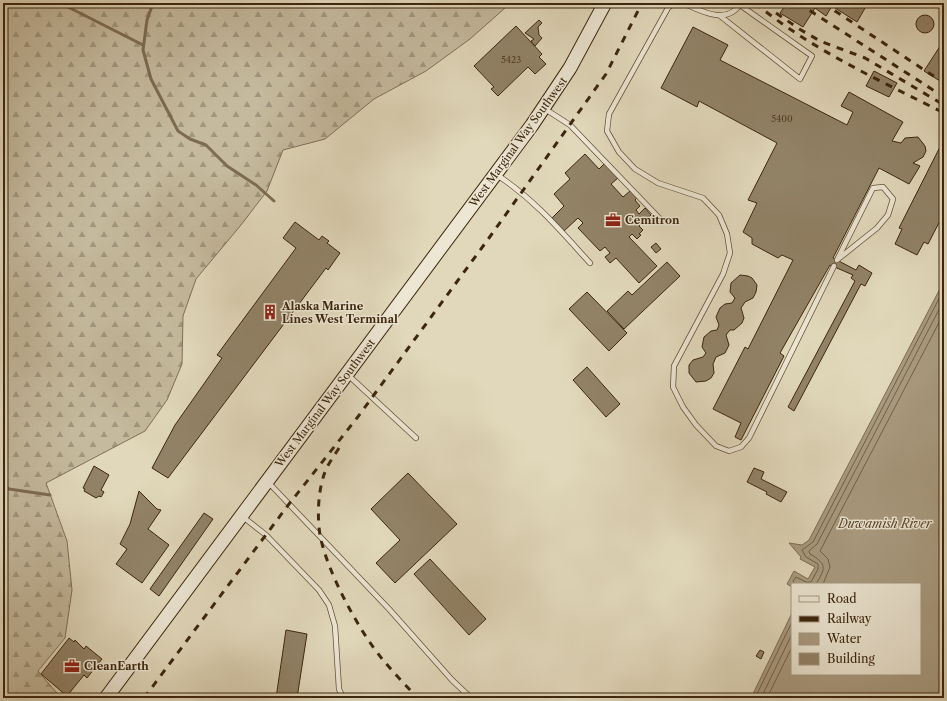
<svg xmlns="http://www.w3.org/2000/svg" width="947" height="701" viewBox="0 0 947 701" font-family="'Libre Caslon Text',serif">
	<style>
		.forest { fill: url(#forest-firs); stroke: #807056 }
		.water { fill: #a99b80; stroke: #7d6c52 }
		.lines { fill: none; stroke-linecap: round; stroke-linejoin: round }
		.shore { stroke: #726047; stroke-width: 1 }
		.stream { stroke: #7d6c52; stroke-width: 3 }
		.building { fill: #928368; stroke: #3c260e }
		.lane-casing { stroke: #655239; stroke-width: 6 }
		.secondary-casing { stroke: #3c260e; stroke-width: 15 }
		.lane { stroke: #ece6d3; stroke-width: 4.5 }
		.secondary { stroke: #ece6d3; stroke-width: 13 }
		.rail { stroke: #3c260e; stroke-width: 3; stroke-dasharray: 7 7; stroke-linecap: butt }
		.labels { text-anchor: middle; stroke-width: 3; stroke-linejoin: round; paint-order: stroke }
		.number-label { font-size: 9px; fill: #523d24 }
		.street-label { font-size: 11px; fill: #3c260e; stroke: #ece6d3 }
		.poi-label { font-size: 11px; font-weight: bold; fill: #3c260e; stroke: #ece6d3; text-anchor: start }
		.water-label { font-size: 12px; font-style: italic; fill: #5d4930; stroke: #ece6d3 }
	</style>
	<defs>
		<pattern id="forest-firs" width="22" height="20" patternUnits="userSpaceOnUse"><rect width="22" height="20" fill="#c5ba9e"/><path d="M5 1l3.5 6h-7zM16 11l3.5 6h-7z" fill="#a1977f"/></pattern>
	</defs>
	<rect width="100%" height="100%" fill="#e1d8bb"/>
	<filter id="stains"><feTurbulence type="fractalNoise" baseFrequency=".005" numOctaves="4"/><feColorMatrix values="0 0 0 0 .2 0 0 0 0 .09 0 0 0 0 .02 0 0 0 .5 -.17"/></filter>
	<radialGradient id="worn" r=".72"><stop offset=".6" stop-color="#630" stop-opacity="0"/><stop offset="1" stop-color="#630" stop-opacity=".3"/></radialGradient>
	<path class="forest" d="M 3,3 L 507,3 L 505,8 L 470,39 L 426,71 L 374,99 L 325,139 L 283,150 L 267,191 L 241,225 L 196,279 L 183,316 L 182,364 L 167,400 L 145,431 L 46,483 L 67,541 L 72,590 L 65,638 L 38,671 L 61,698 L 3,698 Z"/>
	<path class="water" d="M 944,281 L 944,698 L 751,698 L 792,613 L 792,674 L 920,674 L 920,584 L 792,584 L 792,587 L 787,584 L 794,571 L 808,579 L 815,567 L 800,559 L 801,557 L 789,543 L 802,545 L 809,540 Z"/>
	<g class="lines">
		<path class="shore" d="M 795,584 L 793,581 L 796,577 L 806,582 L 811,582 L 818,569 L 818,564 L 806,557 L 802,550 L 813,542 L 944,289
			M 816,584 C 826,568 827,564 810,554 L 809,551 L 817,544 L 944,300
			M 823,584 L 830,567 L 828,559 L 820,551 L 944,313
			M 755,698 L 792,622
			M 761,698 L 792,634
			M 767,698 L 792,647"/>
		<path class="stream" d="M 153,3 L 147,20 L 143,50 L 151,79 L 178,131 L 190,139 L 206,145 L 227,166 L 256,185 L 274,201
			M 68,7 L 143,45
			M 3,486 L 9,489 L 50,495"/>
	</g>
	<path class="building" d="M 787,3 L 868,3 L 857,22 L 832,6 L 826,16 L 815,8 L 803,27 L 780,13 Z
		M916 24a9 9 0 1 1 18 0a9 9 0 1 1-18 0Z
		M 539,20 L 542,23 L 538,27 L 539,35 L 542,38 L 535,46 L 531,41 L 534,39 L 525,33 Z
		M 516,26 L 542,54 L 539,57 L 546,64 L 535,74 L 528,67 L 498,96 L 491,89 L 494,87 L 474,66 Z
		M 693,27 L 728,45 L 720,60 L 847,125 L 853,112 L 841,106 L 849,92 L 903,122 L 892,141 L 901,143 L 905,138 L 918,137 L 925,146 L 926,151 L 923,157 L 913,163 L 920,166 L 909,184 L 879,168 L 833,258 L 856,270 L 859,265 L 872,273 L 865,286 L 861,284 L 794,411 L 788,407 L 855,281 L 851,278 L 853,275 L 830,265 L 780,353 L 784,356 L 741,440 L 735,437 L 741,423 L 713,409 L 745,347 L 748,349 L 793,260 L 782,255 L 778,258 L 752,244 L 752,238 L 743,232 L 757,203 L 748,200 L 777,143 L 699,101 L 697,107 L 661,88 Z
		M 944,40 L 944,81 L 941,79 L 940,81 L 924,71 Z
		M 874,71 L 897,83 L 889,97 L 866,86 Z
		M 944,139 L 944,213 L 928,244 L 924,242 L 917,255 L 895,244 L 902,229 L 899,228 Z
		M 585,154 L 599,169 L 604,164 L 618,178 L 611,184 L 623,197 L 630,191 L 637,198 L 635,200 L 640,206 L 636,210 L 639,214 L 645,208 L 651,215 L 639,226 L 643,230 L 639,234 L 641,235 L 637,239 L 632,234 L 629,237 L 657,266 L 639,283 L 616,258 L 610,263 L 605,257 L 610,253 L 605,247 L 600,251 L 578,228 L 583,223 L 578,218 L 564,231 L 552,218 L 564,206 L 554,194 L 570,179 L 565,173 Z
		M 295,222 L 319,240 L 322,236 L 329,241 L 327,243 L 340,253 L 328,270 L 326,268 L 168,478 L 152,468 L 175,425 L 222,358 L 217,355 L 296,248 L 283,238 Z
		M 656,243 L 661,249 L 656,253 L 651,247 Z
		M 667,262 L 680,276 L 624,329 L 607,311 L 628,291 L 632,295 Z
		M 740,275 L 748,276 L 752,278 L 757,285 L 756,292 L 753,298 L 745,302 L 741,308 L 744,318 L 742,323 L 734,330 L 730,330 L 726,335 L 729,345 L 725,353 L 716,357 L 713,364 L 714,373 L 711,378 L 706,381 L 696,382 L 689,373 L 689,365 L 693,360 L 703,357 L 706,353 L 702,347 L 704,337 L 711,331 L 717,330 L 719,325 L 716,317 L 720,308 L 725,304 L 732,303 L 735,298 L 730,292 L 731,283 Z
		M 587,292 L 627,333 L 609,351 L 569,309 Z
		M 587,367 L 620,404 L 606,417 L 573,380 Z
		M 94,466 L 109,475 L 101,490 L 104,492 L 101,497 L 99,496 L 96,498 L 84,491 L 85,489 L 83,488 Z
		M 754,468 L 764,472 L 761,479 L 787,492 L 781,502 L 766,494 L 767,492 L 747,482 Z
		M 408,473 L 457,524 L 395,583 L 376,563 L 400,540 L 371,509 Z
		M 139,491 L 157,509 L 161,510 L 148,529 L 169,545 L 142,583 L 116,564 L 127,549 L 120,544 L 130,524 Z
		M 204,513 L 213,519 L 159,596 L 150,589 Z
		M 430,559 L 486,619 L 469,635 L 414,574 Z
		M 286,630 L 307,634 L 297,698 L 276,698 Z
		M 69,638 L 74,642 L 75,640 L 84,649 L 86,646 L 102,659 L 87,678 L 84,675 L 67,696 L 41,674 Z
		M 760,650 L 764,652 L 761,659 L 756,656 Z"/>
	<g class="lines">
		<g class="lane-casing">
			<path id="lane" d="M 674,3 L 668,8 L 609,114 L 607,131 L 619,152 L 635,169 L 658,183 L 703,198 L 719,215 L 727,234 L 730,253 L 723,274 L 674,366 L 673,387 L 683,407 L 696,425 L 716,446 L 729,451 L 741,447 L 749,438 L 834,266
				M 683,3 C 701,11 727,26 741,3
				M 719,15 L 800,79 L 812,56 L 740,5
				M 545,109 L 570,125 L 663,222
				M 497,175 C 535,200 560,230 590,263
				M 883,187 L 893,199 L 888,215 L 877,228 L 837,260 L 873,188 Z
				M 348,375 L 416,438
				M 268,482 L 389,609 L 452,680 L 471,698
				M 243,517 L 266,535 L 319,590 L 329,605 L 335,626 L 339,689 L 343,698"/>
		</g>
		<g class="secondary-casing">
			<path id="secondary" d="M 106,698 L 532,125 L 570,68 L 605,3"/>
		</g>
		<use href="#lane" class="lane"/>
		<use href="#secondary" class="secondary"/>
		<path class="rail" d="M 755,3 C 812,50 879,80 944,113
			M 798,3 L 944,97
			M 823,3 L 944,83
			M 776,13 L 801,30 L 820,41 L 865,58 L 944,105
			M 339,448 C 334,456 328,464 325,472 C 318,490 317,516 320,535 C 327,572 359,631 383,660 C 394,673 406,686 418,698
			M 144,698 L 289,504 L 357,418 L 489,238 L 606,74 L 642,3"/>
	</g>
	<defs>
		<g id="office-bare" transform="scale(1.2)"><path d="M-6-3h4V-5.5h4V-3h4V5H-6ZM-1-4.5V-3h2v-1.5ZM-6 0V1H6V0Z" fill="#8f2418" stroke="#ece6d3" stroke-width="2.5" paint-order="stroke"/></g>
		<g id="building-bare" transform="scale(1.2)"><path d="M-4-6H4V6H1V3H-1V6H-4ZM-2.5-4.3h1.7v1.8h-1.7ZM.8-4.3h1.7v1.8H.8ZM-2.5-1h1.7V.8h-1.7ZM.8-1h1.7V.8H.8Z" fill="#8f2418" stroke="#ece6d3" stroke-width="2.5" paint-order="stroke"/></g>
	</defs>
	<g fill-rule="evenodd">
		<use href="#office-bare" x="613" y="220"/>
		<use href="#building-bare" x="270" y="312"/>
		<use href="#office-bare" x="72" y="666"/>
	</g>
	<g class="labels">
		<g class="number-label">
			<text x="511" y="63">5423</text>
			<text x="782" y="122">5400</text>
		</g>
		<g class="street-label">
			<text transform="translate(518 142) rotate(-54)" y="4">West Marginal Way Southwest</text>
			<text transform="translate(325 403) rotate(-53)" y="4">West Marginal Way Southwest</text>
		</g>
		<g class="poi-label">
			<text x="625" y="224">Cemitron</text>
			<text x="282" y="310">Alaska Marine<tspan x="282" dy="13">Lines West Terminal</tspan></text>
			<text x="84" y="670">CleanEarth</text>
		</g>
		<g class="water-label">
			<text x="885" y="528">Duwamish River</text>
		</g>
	</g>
	<rect width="947" height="701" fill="none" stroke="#e1d8bb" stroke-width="16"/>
	<rect x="4" y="4" width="939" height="693" fill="none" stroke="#3c260e" stroke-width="2"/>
	<rect x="8" y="8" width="931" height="685" fill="none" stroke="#3c260e"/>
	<rect x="791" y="583" width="130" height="92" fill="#ece6d3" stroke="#a69984"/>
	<rect x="799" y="596" width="20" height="6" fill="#ece6d3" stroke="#a69984"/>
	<text x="827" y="603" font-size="12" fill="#3c260e">Road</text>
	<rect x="799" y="616" width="20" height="6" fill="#3c260e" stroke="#a69984"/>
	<text x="827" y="623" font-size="12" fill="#3c260e">Railway</text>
	<rect x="799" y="633" width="20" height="12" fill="#a99b80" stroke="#a69984"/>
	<text x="827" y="643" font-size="12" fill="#3c260e">Water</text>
	<rect x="799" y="653" width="20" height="12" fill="#928368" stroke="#a69984"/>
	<text x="827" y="663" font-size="12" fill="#3c260e">Building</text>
	<rect width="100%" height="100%" filter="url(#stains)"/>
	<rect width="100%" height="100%" fill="url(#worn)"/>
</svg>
